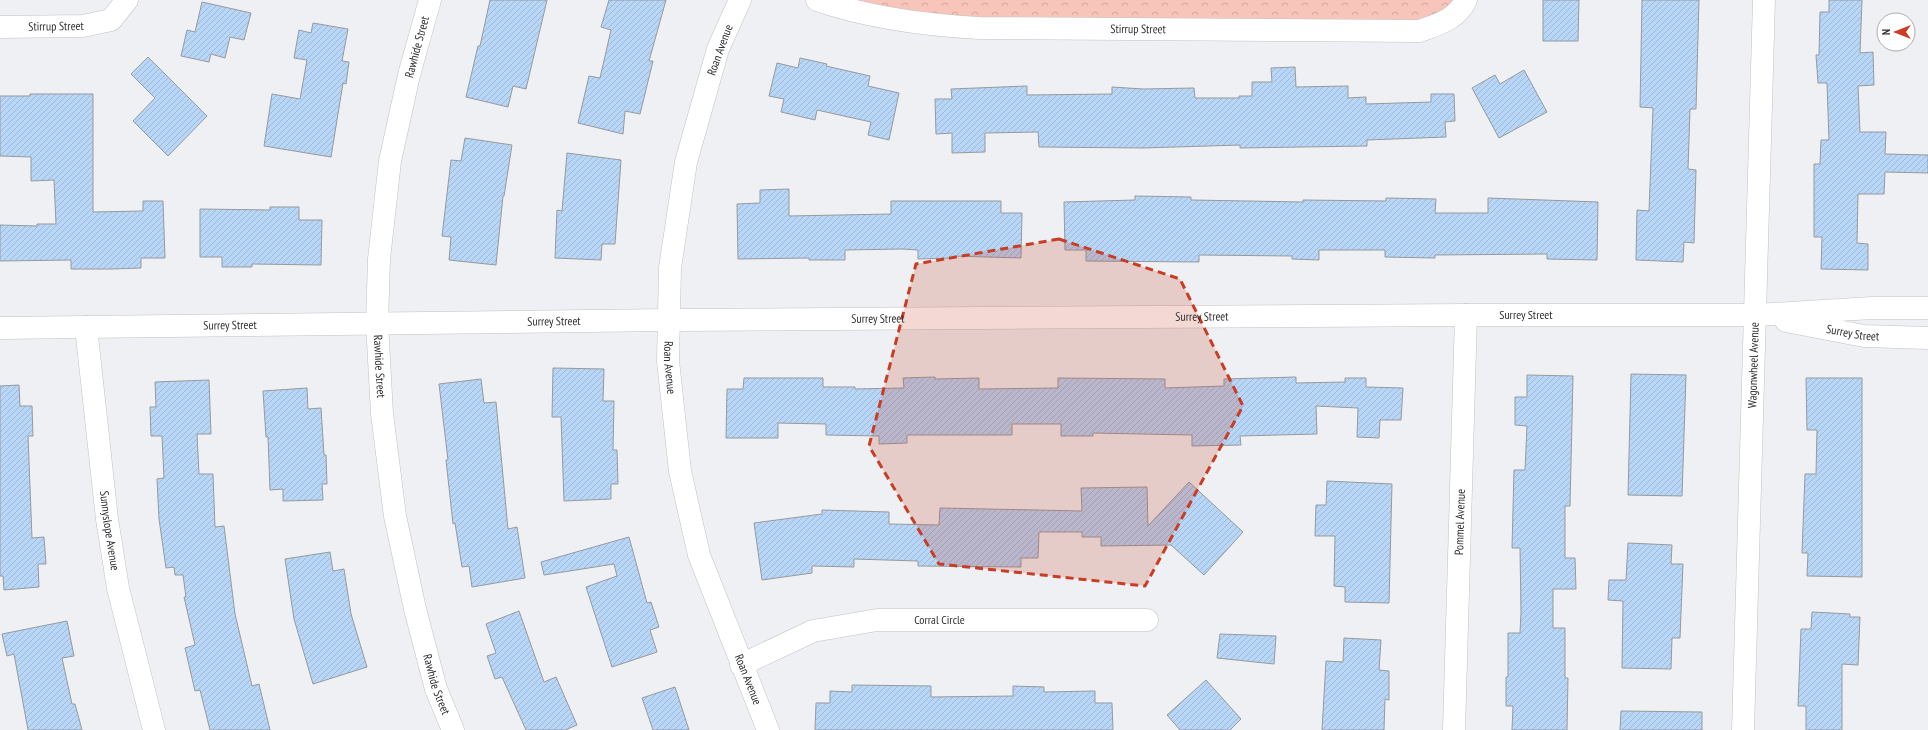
<svg xmlns="http://www.w3.org/2000/svg" width="1928" height="730" viewBox="0 0 1928 730" font-family="'PT Sans Narrow',sans-serif">
	<style>
		.forest { fill: url(#forest-crowns) }
		.building { fill: url(#building-hatch); stroke: #979a9c }
		.lines { fill: none; stroke-linecap: round; stroke-linejoin: round }
		.minor-casing { stroke: #c0c2c5; stroke-width: 23 }
		.minor { stroke: #fff; stroke-width: 22 }
		.marked { fill: #c83d23; fill-opacity: 0.2; stroke: #c83d23; stroke-width: 3; stroke-dasharray: 8 5; stroke-linejoin: round }
		.labels { text-anchor: middle; stroke-width: 3; stroke-linejoin: round; paint-order: stroke }
		.street-label { font-size: 12px; fill: #2e2f31; stroke: #fff }
	</style>
	<defs>
		<pattern id="forest-crowns" width="20" height="18" patternUnits="userSpaceOnUse"><rect width="20" height="18" fill="#f7c5ba"/><path d="M2 6a3 3 0 1 1 6 0M12 15a3 3 0 1 1 6 0" fill="none" stroke="#d4aaa0"/></pattern>
		<pattern id="building-hatch" width="6" height="6" patternUnits="userSpaceOnUse"><rect width="6" height="6" fill="#b7d6f8"/><path d="M-1 1l2-2M0 6l6-6M5 7l2-2" fill="none" stroke="#9eb8d5"/></pattern>
	</defs>
	<rect width="100%" height="100%" fill="#eef0f3"/>
	<path class="forest" d="M 846,0 L 1464,0 L 1444,22 L 996,23 L 859,5 Z"/>
	<path class="building" d="M 490,0 L 547,0 L 526,89 L 513,86 L 508,107 L 466,97 L 478,46 L 480,46 Z
		M 609,0 L 666,0 L 649,61 L 653,61 L 640,114 L 625,111 L 623,134 L 578,123 L 589,76 L 600,78 L 611,30 L 601,27 Z
		M 1543,0 L 1579,0 L 1578,41 L 1543,41 Z
		M 1642,0 L 1699,0 L 1696,109 L 1690,109 L 1688,169 L 1696,170 L 1694,243 L 1684,242 L 1683,262 L 1636,260 L 1637,210 L 1649,211 L 1653,108 L 1640,107 Z
		M 1829,0 L 1862,0 L 1860,53 L 1873,52 L 1874,85 L 1858,86 L 1860,132 L 1886,132 L 1885,154 L 1928,155 L 1928,173 L 1885,172 L 1884,194 L 1858,194 L 1857,243 L 1868,244 L 1868,270 L 1821,269 L 1822,237 L 1814,237 L 1814,164 L 1820,164 L 1821,140 L 1829,140 L 1827,83 L 1818,83 L 1816,55 L 1819,55 L 1820,12 L 1829,12 Z
		M 202,2 L 251,13 L 244,40 L 230,37 L 225,58 L 211,54 L 209,62 L 181,56 L 187,30 L 195,32 Z
		M 313,23 L 348,29 L 342,61 L 349,62 L 346,84 L 343,83 L 331,157 L 264,146 L 272,94 L 300,99 L 307,60 L 294,58 L 299,30 L 311,33 Z
		M 148,57 L 207,116 L 168,156 L 133,121 L 155,98 L 131,74 Z
		M 800,58 L 827,64 L 826,66 L 870,76 L 868,86 L 899,93 L 889,140 L 868,135 L 871,122 L 817,110 L 815,120 L 781,112 L 784,99 L 769,96 L 777,63 L 798,68 Z
		M 1295,67 L 1296,87 L 1348,86 L 1348,98 L 1366,97 L 1366,104 L 1431,102 L 1431,94 L 1454,94 L 1455,121 L 1445,122 L 1446,137 L 1367,140 L 1367,146 L 1240,148 L 1240,145 L 1143,148 L 1039,147 L 1038,132 L 985,133 L 985,152 L 952,153 L 952,133 L 936,134 L 935,99 L 952,99 L 951,89 L 1027,86 L 1027,95 L 1112,94 L 1112,87 L 1143,89 L 1194,88 L 1195,98 L 1239,98 L 1239,96 L 1252,96 L 1252,82 L 1272,82 L 1271,68 Z
		M 1524,70 L 1547,112 L 1499,138 L 1472,88 L 1495,75 L 1500,84 Z
		M 30,94 L 93,94 L 93,212 L 143,211 L 143,201 L 163,201 L 165,258 L 141,258 L 141,268 L 113,269 L 71,269 L 71,260 L 0,261 L 0,225 L 37,226 L 37,224 L 56,224 L 54,180 L 31,181 L 31,157 L 0,156 L 0,96 L 30,96 Z
		M 465,138 L 512,145 L 504,196 L 503,196 L 496,265 L 449,260 L 451,237 L 442,236 L 451,160 L 461,161 Z
		M 567,153 L 621,160 L 615,244 L 602,244 L 601,260 L 555,258 L 557,210 L 562,211 Z
		M 789,189 L 789,216 L 891,214 L 891,201 L 1001,201 L 1001,213 L 1022,213 L 1021,258 L 953,256 L 953,258 L 918,259 L 918,250 L 903,249 L 845,250 L 845,260 L 809,260 L 809,258 L 738,259 L 737,204 L 760,203 L 760,190 Z
		M 1135,196 L 1191,197 L 1191,200 L 1303,202 L 1303,200 L 1386,201 L 1386,198 L 1436,199 L 1435,213 L 1488,213 L 1488,198 L 1598,202 L 1597,260 L 1547,259 L 1547,254 L 1435,255 L 1435,258 L 1385,257 L 1385,250 L 1319,250 L 1319,260 L 1292,259 L 1292,256 L 1199,255 L 1199,262 L 1086,261 L 1086,250 L 1065,250 L 1064,202 L 1135,200 Z
		M 270,207 L 299,207 L 299,220 L 322,220 L 321,265 L 252,264 L 252,267 L 222,267 L 222,257 L 200,257 L 200,209 L 270,210 Z
		M 553,368 L 604,369 L 603,401 L 614,401 L 613,450 L 617,450 L 618,484 L 611,484 L 611,499 L 564,501 L 561,417 L 552,417 Z
		M 1631,374 L 1686,375 L 1682,496 L 1628,495 Z
		M 1527,375 L 1573,376 L 1570,506 L 1565,506 L 1565,558 L 1575,558 L 1576,589 L 1553,589 L 1553,628 L 1565,628 L 1565,678 L 1568,678 L 1567,730 L 1512,730 L 1513,706 L 1506,706 L 1506,677 L 1508,677 L 1508,633 L 1520,633 L 1521,612 L 1520,548 L 1512,548 L 1514,470 L 1525,470 L 1527,426 L 1515,425 L 1515,397 L 1527,397 Z
		M 935,377 L 935,379 L 979,378 L 979,389 L 1058,388 L 1058,378 L 1165,379 L 1165,388 L 1224,386 L 1224,379 L 1296,377 L 1296,383 L 1345,382 L 1345,378 L 1366,378 L 1366,387 L 1403,388 L 1401,420 L 1380,420 L 1379,438 L 1357,437 L 1358,408 L 1316,406 L 1317,434 L 1240,436 L 1241,445 L 1192,446 L 1192,435 L 1093,433 L 1093,436 L 1061,436 L 1061,424 L 1012,424 L 1012,435 L 907,435 L 907,443 L 879,444 L 879,436 L 826,435 L 826,424 L 778,423 L 778,438 L 726,438 L 727,389 L 743,389 L 744,378 L 823,378 L 823,387 L 855,387 L 855,389 L 904,388 L 903,378 Z
		M 1806,378 L 1862,378 L 1862,577 L 1807,576 L 1808,553 L 1802,553 L 1805,474 L 1816,474 L 1817,430 L 1807,430 Z
		M 481,379 L 484,403 L 496,402 L 508,529 L 517,527 L 525,578 L 472,587 L 469,566 L 462,567 L 455,523 L 453,524 L 446,460 L 448,460 L 439,384 Z
		M 209,380 L 211,434 L 197,434 L 199,474 L 213,474 L 215,527 L 224,526 L 235,614 L 252,686 L 259,684 L 270,730 L 210,730 L 200,690 L 195,691 L 185,648 L 195,645 L 184,597 L 186,597 L 183,575 L 175,575 L 174,567 L 166,568 L 159,519 L 157,479 L 164,478 L 162,436 L 151,436 L 150,407 L 156,407 L 155,382 Z
		M 19,385 L 20,406 L 32,406 L 33,436 L 28,436 L 32,538 L 44,537 L 46,564 L 38,564 L 39,587 L 4,590 L 3,576 L 0,576 L 0,386 Z
		M 307,388 L 308,409 L 321,408 L 324,455 L 326,455 L 327,484 L 322,484 L 323,500 L 283,501 L 283,489 L 270,490 L 268,437 L 266,437 L 263,391 Z
		M 1327,481 L 1392,484 L 1389,603 L 1345,602 L 1345,587 L 1334,586 L 1335,536 L 1315,536 L 1316,505 L 1326,505 Z
		M 1189,482 L 1243,532 L 1204,575 L 1171,545 L 1101,546 L 1101,537 L 1082,537 L 1082,532 L 1039,532 L 1038,558 L 1021,558 L 1021,567 L 918,566 L 918,561 L 854,559 L 854,567 L 812,566 L 812,573 L 762,580 L 754,523 L 822,514 L 822,510 L 889,512 L 889,524 L 939,525 L 940,508 L 1082,511 L 1081,488 L 1147,487 L 1148,526 Z
		M 629,537 L 647,603 L 651,602 L 659,627 L 650,630 L 657,652 L 612,667 L 586,587 L 617,576 L 614,564 L 544,575 L 541,562 Z
		M 1628,543 L 1672,545 L 1671,564 L 1683,564 L 1680,638 L 1672,638 L 1671,669 L 1622,668 L 1623,601 L 1608,600 L 1609,580 L 1626,580 Z
		M 330,552 L 333,571 L 344,569 L 351,614 L 367,667 L 313,684 L 294,619 L 285,559 Z
		M 519,611 L 544,682 L 556,677 L 577,725 L 565,730 L 526,730 L 502,677 L 495,679 L 487,656 L 496,653 L 486,624 Z
		M 1812,612 L 1850,614 L 1850,617 L 1860,617 L 1858,665 L 1842,664 L 1842,730 L 1806,730 L 1806,706 L 1798,706 L 1801,629 L 1811,629 Z
		M 67,621 L 74,656 L 62,658 L 72,704 L 75,704 L 82,730 L 28,730 L 14,654 L 7,656 L 2,634 Z
		M 1220,634 L 1276,636 L 1274,664 L 1217,658 Z
		M 1344,638 L 1381,640 L 1379,670 L 1389,671 L 1389,700 L 1385,699 L 1384,730 L 1322,730 L 1326,661 L 1343,662 Z
		M 1206,680 L 1241,719 L 1230,730 L 1180,730 L 1167,715 Z
		M 852,685 L 931,686 L 931,697 L 1013,696 L 1013,686 L 1044,687 L 1044,692 L 1095,691 L 1095,703 L 1112,703 L 1113,730 L 815,730 L 816,703 L 830,703 L 830,691 L 852,692 Z
		M 675,687 L 689,730 L 653,730 L 642,698 Z
		M 1621,711 L 1702,712 L 1702,730 L 1620,730 Z"/>
	<g class="lines">
		<g class="minor-casing">
			<g id="minor">
				<path id="s1" d="M 430,0 L 409,75 L 390,161 L 379,259 L 377,323 L 382,414 L 395,516 L 415,609 L 436,689 L 453,730"/>
				<path id="s2" d="M 740,0 L 718,49 L 686,162 L 670,268 L 668,361 L 680,471 L 699,555 L 768,730"/>
				<path id="s3" d="M 817,0 C 870,18 924,25 979,28 L 1420,31 C 1439,24 1457,19 1466,0"/>
				<path id="s4" d="M 0,27 L 83,26 L 111,20 L 127,0"/>
				<path id="s5" d="M 1786,321 L 1864,336 L 1928,338"/>
				<path id="s6" d="M 86,327 L 107,519 L 118,588 L 154,730"/>
				<path id="s7" d="M 0,328 L 668,320 L 1466,315 L 1756,315 L 1872,308 L 1928,308"/>
				<path id="s8" d="M 741,665 L 813,631 L 877,620 L 1147,620"/>
				<path id="s9" d="M 1454,730 L 1466,315"/>
				<path id="s10" d="M 1743,730 L 1764,0"/>
			</g>
		</g>
		<use href="#minor" class="minor"/>
	</g>
	<path class="marked" d="M 1059,239 L 1180,279 L 1243,406 L 1145,586 L 939,564 L 869,446 L 916,264 Z"/>
	<g class="labels">
		<g class="street-label">
			<text dy="4" stroke="none"><textPath href="#s4" startOffset="56">Stirrup Street</textPath></text>
			<text dy="4" stroke="none"><textPath href="#s3" startOffset="324">Stirrup Street</textPath></text>
			<text transform="translate(417 47) rotate(-75)" y="4">Rawhide Street</text>
			<text transform="translate(720 50) rotate(-70)" y="4">Roan Avenue</text>
			<text dy="4" stroke="none"><textPath href="#s7" startOffset="1526">Surrey Street</textPath></text>
			<text dy="4" stroke="none"><textPath href="#s7" startOffset="1202">Surrey Street</textPath></text>
			<text dy="4" stroke="none"><textPath href="#s7" startOffset="878">Surrey Street</textPath></text>
			<text dy="4" stroke="none"><textPath href="#s7" startOffset="554">Surrey Street</textPath></text>
			<text dy="4" stroke="none"><textPath href="#s7" startOffset="230">Surrey Street</textPath></text>
			<text dy="4" stroke="none"><textPath href="#s5" startOffset="68">Surrey Street</textPath></text>
			<text dy="4" stroke="none"><textPath href="#s10" startOffset="365">Wagonwheel Avenue</textPath></text>
			<text dy="4" stroke="none"><textPath href="#s1" startOffset="372">Rawhide Street</textPath></text>
			<text dy="4" stroke="none"><textPath href="#s2" startOffset="378">Roan Avenue</textPath></text>
			<text dy="4" stroke="none"><textPath href="#s9" startOffset="208">Pommel Avenue</textPath></text>
			<text dy="4" stroke="none"><textPath href="#s6" startOffset="205">Sunnyslope Avenue</textPath></text>
			<text dy="4" stroke="none"><textPath href="#s8" startOffset="207">Corral Circle</textPath></text>
			<text dy="4" stroke="none"><textPath href="#s2" startOffset="702">Roan Avenue</textPath></text>
			<text dy="4" stroke="none"><textPath href="#s1" startOffset="696">Rawhide Street</textPath></text>
		</g>
	</g>
	<g transform="translate(1896 32) rotate(270)"><circle r="19" fill="#ffffff" stroke="#abacad"/>
	<path d="M0-3L7 15L0 10L-7 15Z" fill="#c83d23"/>
	<text y="-6" font-size="11" font-weight="bold" text-anchor="middle" fill="#2e2f31">N</text>
	</g>
</svg>
